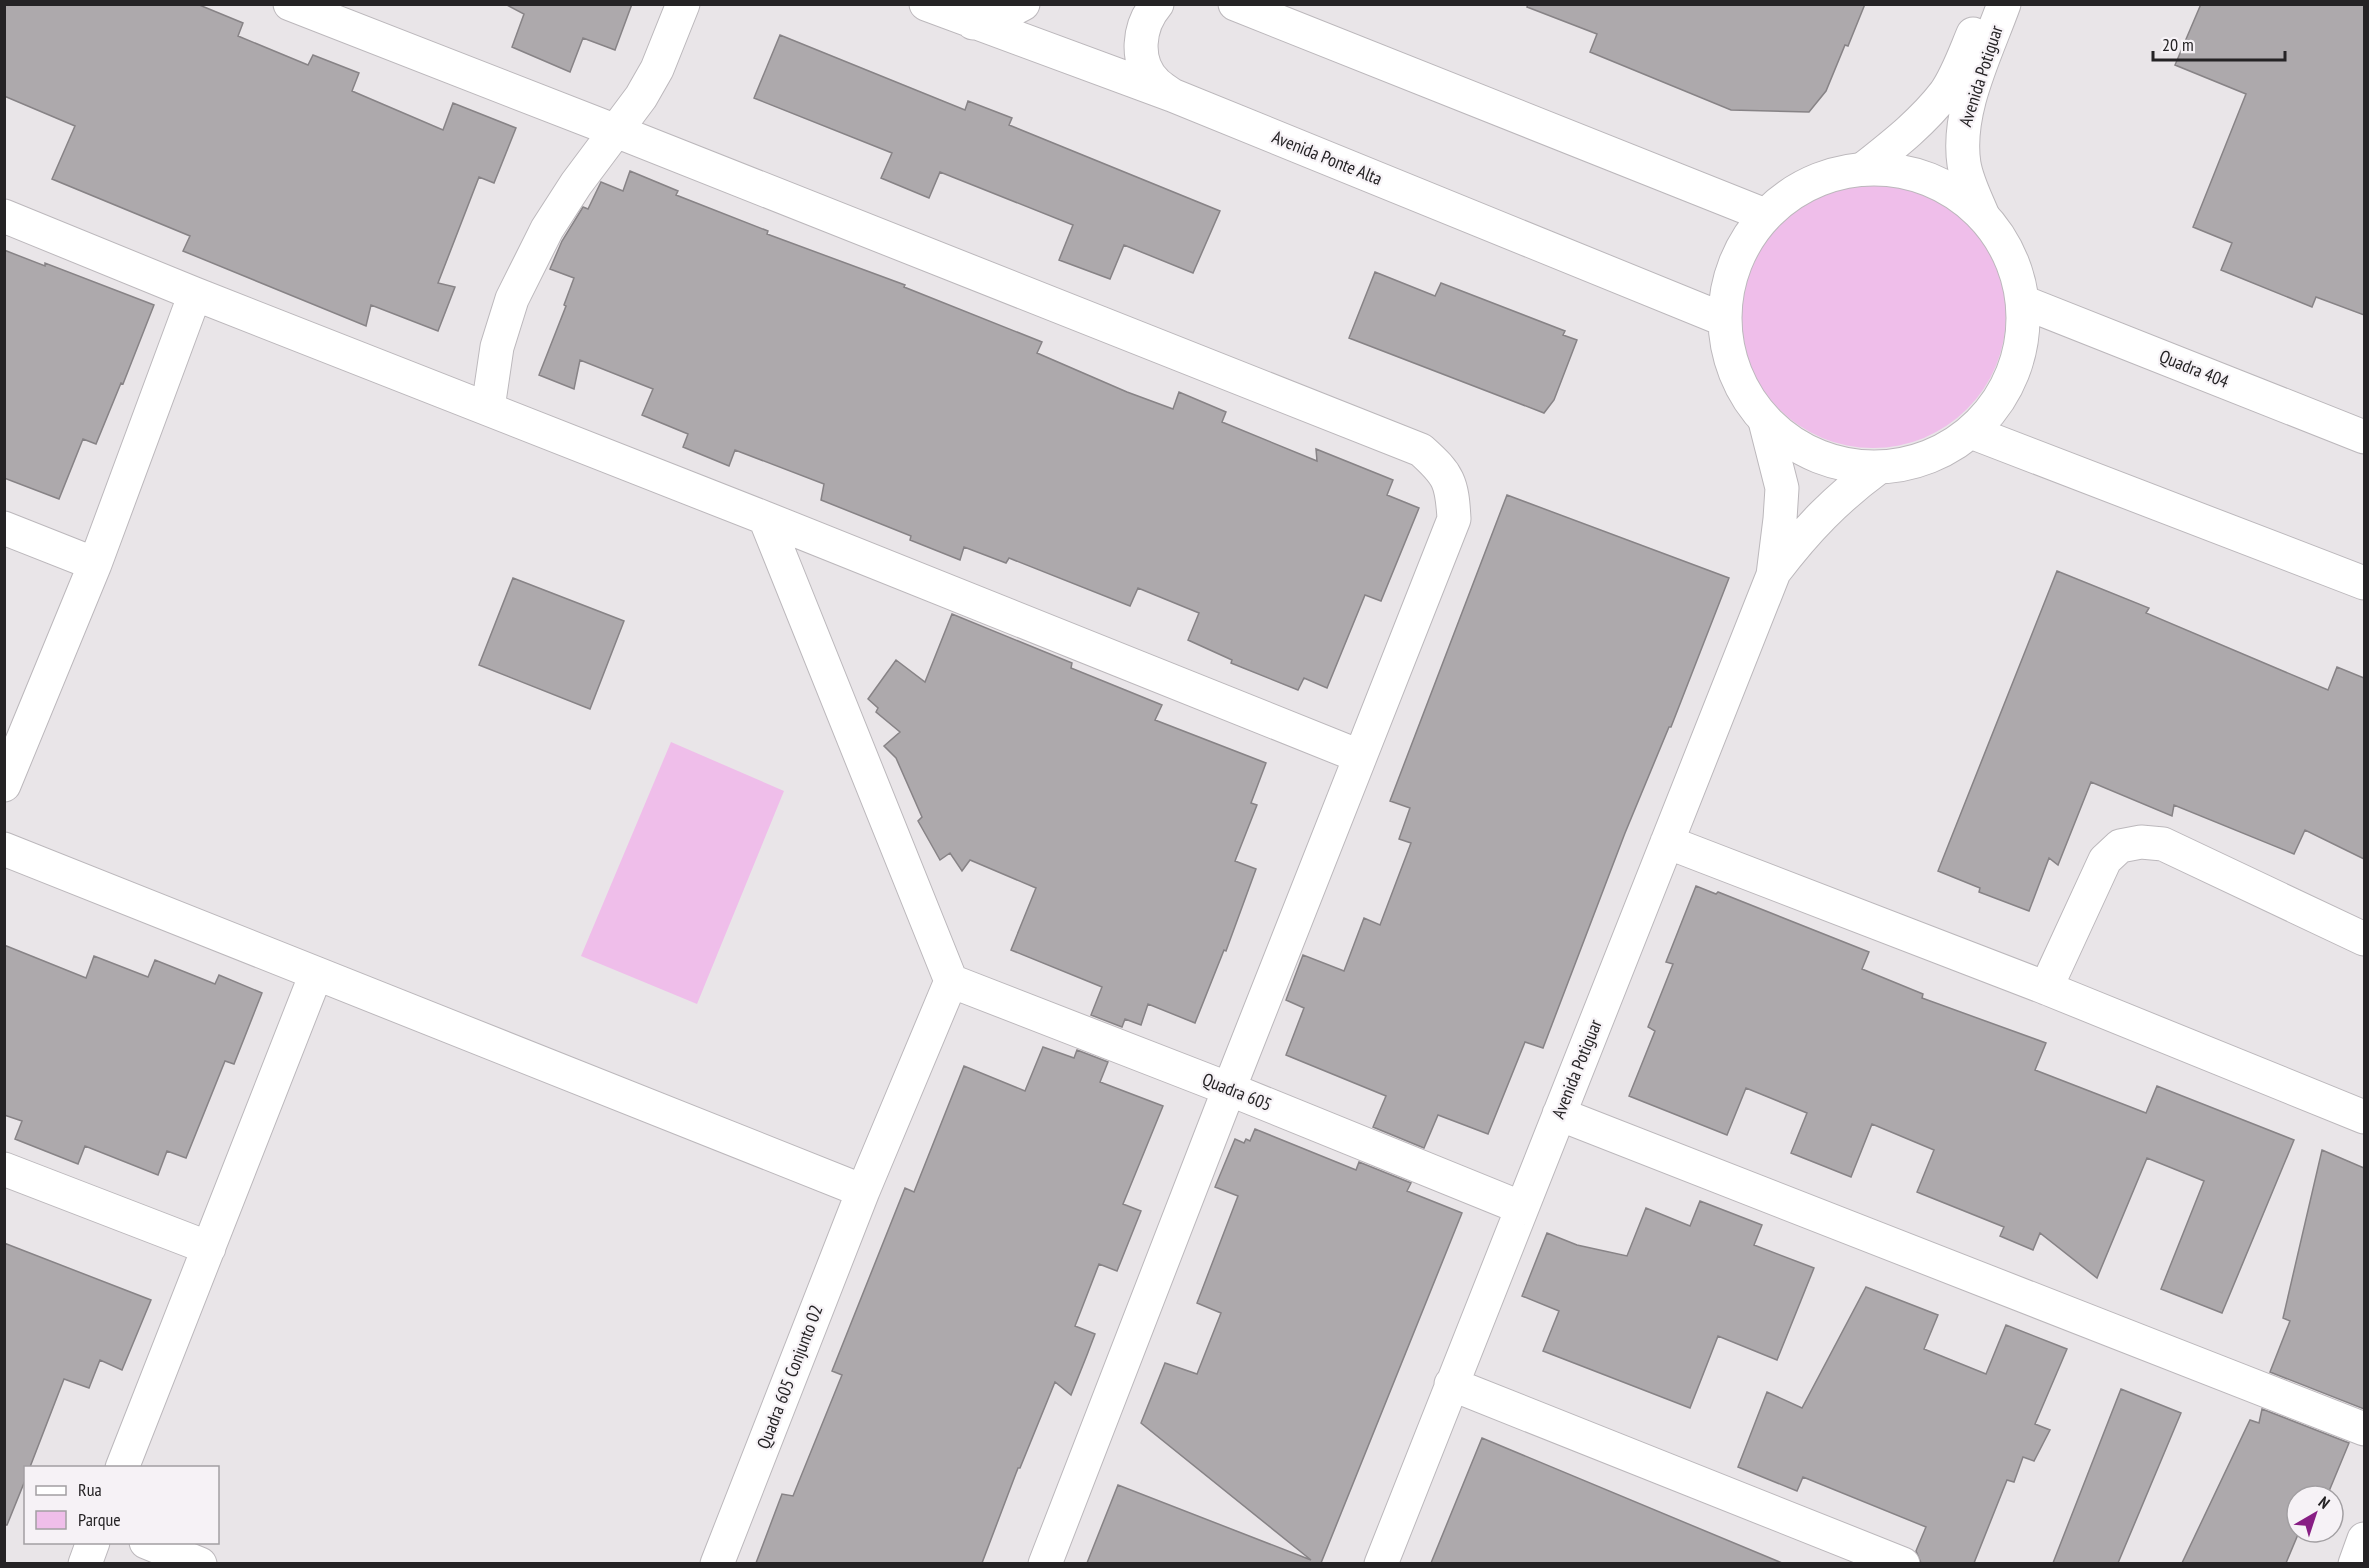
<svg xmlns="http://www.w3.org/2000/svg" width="2369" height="1568" viewBox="0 0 2369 1568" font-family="'PT Sans Narrow',sans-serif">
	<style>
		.green { fill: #efbeea }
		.building { fill: #ada9ac; stroke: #878386; stroke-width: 1.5 }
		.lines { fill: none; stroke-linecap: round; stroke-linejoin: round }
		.minor-casing { stroke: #bcb8bc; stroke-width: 35 }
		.major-casing { stroke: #bcb8bc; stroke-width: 35 }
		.minor { stroke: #fff; stroke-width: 33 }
		.major { stroke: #fff; stroke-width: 33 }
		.labels { text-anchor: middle; stroke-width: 4.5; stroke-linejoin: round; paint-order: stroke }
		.street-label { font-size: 18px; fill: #252325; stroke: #f6f2f6 }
	</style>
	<rect width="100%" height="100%" fill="#e9e5e8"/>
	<path class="green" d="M1740 315a133 133 0 1 1 266 0a133 133 0 1 1-266 0Z
		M 671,742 L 784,791 L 697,1004 L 581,956 Z"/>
	<path class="building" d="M 4,4 L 197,4 L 243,23 L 238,36 L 308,65 L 313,55 L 359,73 L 352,91 L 443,130 L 453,103 L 516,128 L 494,183 L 479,177 L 438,283 L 455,287 L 438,331 L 371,305 L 366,326 L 183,251 L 190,236 L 52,179 L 75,126 L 4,96 Z
		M 505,4 L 632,4 L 615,50 L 583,38 L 570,72 L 512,47 L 524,14 Z
		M 1528,4 L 1865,4 L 1848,46 L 1845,45 L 1826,91 L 1809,112 L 1731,110 L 1590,52 L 1597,34 L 1527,7 Z
		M 2201,4 L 2364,4 L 2364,315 L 2316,297 L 2312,307 L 2221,270 L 2232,243 L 2193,227 L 2246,94 L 2175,65 Z
		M 780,35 L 965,110 L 968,101 L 1012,118 L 1009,125 L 1220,211 L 1193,273 L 1124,245 L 1110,279 L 1059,260 L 1073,225 L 940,172 L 929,198 L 881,178 L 892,153 L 754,98 Z
		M 630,171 L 678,191 L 676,195 L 768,231 L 767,234 L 905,285 L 904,287 L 1042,342 L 1037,353 L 1127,392 L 1173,409 L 1179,392 L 1226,412 L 1222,422 L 1317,461 L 1316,449 L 1393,480 L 1387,495 L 1419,508 L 1381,601 L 1365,595 L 1327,688 L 1304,678 L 1298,690 L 1231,663 L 1232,660 L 1188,640 L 1199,613 L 1138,588 L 1130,606 L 1009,558 L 1006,563 L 964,547 L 960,560 L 910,540 L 911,536 L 821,500 L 824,484 L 735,450 L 729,466 L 683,447 L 688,434 L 642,415 L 653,389 L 580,360 L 574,389 L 539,375 L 566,306 L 564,305 L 574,278 L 550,269 L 562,241 L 583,207 L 588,209 L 601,182 L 623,191 Z
		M 4,250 L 45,266 L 45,263 L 154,305 L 123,384 L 121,383 L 96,444 L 83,439 L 59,499 L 4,478 Z
		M 1375,272 L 1435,296 L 1441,283 L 1565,331 L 1563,335 L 1577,340 L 1554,400 L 1544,413 L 1349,338 Z
		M 1507,495 L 1729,578 L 1671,727 L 1669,727 L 1625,833 L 1543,1048 L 1525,1042 L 1488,1134 L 1438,1115 L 1424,1148 L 1373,1127 L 1386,1096 L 1286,1055 L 1304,1008 L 1286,1000 L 1303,955 L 1344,971 L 1364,918 L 1380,925 L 1411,843 L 1399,839 L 1410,808 L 1390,801 Z
		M 2057,571 L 2149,608 L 2146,613 L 2328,690 L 2337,667 L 2364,678 L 2364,859 L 2305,830 L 2294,854 L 2174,805 L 2172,816 L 2091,782 L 2058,865 L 2049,858 L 2029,911 L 1979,892 L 1980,888 L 1938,871 Z
		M 513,578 L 624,621 L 590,709 L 479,665 Z
		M 952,614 L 1072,663 L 1071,668 L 1162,705 L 1155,720 L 1266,763 L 1251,803 L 1257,805 L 1235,861 L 1256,869 L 1226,951 L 1224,950 L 1195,1023 L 1148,1004 L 1141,1025 L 1125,1019 L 1122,1027 L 1091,1015 L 1102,987 L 1011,950 L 1036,888 L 970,860 L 962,871 L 950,853 L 940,860 L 918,821 L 922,817 L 896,758 L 884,746 L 900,732 L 876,712 L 878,708 L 868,699 L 896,660 L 925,682 Z
		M 1696,886 L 1716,894 L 1718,892 L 1869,952 L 1862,969 L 1923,994 L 1922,998 L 2046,1043 L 2035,1070 L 2146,1113 L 2157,1086 L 2294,1140 L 2222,1313 L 2161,1289 L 2204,1181 L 2147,1158 L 2097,1278 L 2040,1233 L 2033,1250 L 2000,1236 L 2004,1227 L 1917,1192 L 1934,1150 L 1872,1124 L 1851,1177 L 1791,1153 L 1807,1113 L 1746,1088 L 1727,1135 L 1629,1096 L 1655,1031 L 1648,1027 L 1673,964 L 1666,962 Z
		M 4,945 L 86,978 L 94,956 L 148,977 L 155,960 L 215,984 L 219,975 L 262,993 L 234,1064 L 225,1061 L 186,1158 L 167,1151 L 158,1175 L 85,1146 L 78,1164 L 15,1139 L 22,1121 L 4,1115 Z
		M 1043,1047 L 1074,1058 L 1077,1050 L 1108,1062 L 1100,1082 L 1163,1106 L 1123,1204 L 1141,1211 L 1117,1271 L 1099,1264 L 1075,1326 L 1095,1334 L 1087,1355 L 1071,1395 L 1055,1382 L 1020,1468 L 1018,1468 L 982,1563 L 756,1563 L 782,1494 L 793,1496 L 842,1375 L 832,1371 L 905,1188 L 914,1192 L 964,1066 L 1025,1091 Z
		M 1255,1129 L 1356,1170 L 1359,1162 L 1411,1183 L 1407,1191 L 1462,1213 L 1321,1563 L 1087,1563 L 1118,1485 L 1311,1560 L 1141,1423 L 1165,1363 L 1197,1374 L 1221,1313 L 1197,1303 L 1238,1196 L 1215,1187 L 1235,1139 L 1244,1143 L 1246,1139 L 1250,1141 Z
		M 2322,1150 L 2364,1168 L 2364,1409 L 2270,1372 L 2290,1321 L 2283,1318 Z
		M 1700,1201 L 1762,1225 L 1754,1245 L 1814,1268 L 1777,1360 L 1718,1336 L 1690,1408 L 1543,1351 L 1559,1311 L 1522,1296 L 1547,1233 L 1577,1245 L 1627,1256 L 1646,1208 L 1690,1226 Z
		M 4,1243 L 151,1300 L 122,1370 L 100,1360 L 89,1388 L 64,1379 L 30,1467 L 26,1467 L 26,1478 L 7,1525 L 4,1525 Z
		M 1866,1287 L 1938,1315 L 1924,1349 L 1986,1374 L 2006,1325 L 2067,1349 L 2035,1424 L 2050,1430 L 2034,1461 L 2023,1457 L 2014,1482 L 2007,1480 L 1974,1563 L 1921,1563 L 1916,1551 L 1926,1527 L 1803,1477 L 1797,1491 L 1738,1467 L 1767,1392 L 1802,1408 Z
		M 2121,1389 L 2181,1413 L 2118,1563 L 2053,1563 Z
		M 2262,1409 L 2349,1443 L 2327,1496 L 2297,1496 L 2299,1532 L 2286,1563 L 2182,1563 L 2250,1420 L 2259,1423 Z
		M 1482,1438 L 1782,1563 L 1431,1563 Z"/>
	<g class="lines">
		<g class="minor-casing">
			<path id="minor" d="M 290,4 L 616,131 L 1421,450 C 1449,475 1452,482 1454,519 L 1229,1089 L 1045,1564
				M 1863,169 C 1892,146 1922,123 1945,93 C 1957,76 1965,53 1973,34
				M 4,216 L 195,294 L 765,518 L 951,981 L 863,1191 L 717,1564
				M 1983,216 C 1976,199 1967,182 1964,164 C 1956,111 1986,54 2004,4
				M 488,408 L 497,347 L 512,299 L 547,229 L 576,184 L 641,97 L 657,69 L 683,4
				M 765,518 L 1359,756
				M 4,528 L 95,564
				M 1775,571 C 1807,529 1836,499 1878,468
				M 4,785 L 95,564 L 195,294
				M 1667,842 L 2046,988 L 2364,1117
				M 4,849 L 863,1191
				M 951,981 L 1229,1089 L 1522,1208
				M 2046,988 L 2105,860 L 2120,846 L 2141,842 L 2163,844 L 2364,939
				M 1559,1114 L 2364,1429
				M 4,1169 L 209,1248
				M 1451,1384 L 1903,1564
				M 122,1468 L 316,974
				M 146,1542 L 200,1564
				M 85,1564 L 93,1542
				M 1381,1564 L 1773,575 L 1780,519 L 1782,488 L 1765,421
				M 2355,1564 L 2364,1539"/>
		</g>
		<g class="major-casing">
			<path id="major" d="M 926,4 L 1172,95 L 1725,320
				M 1157,4 C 1138,26 1134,62 1156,83 C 1161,88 1167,91 1172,95
				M 1235,4 L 1765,215
				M 973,23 L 1002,15 L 1023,4
				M1725 318a149 149 0 1 1 298 0a149 149 0 1 1-298 0Z
				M 2023,302 L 2364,437
				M 1971,432 L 2364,583"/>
		</g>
		<use href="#minor" class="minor"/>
		<use href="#major" class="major"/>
	</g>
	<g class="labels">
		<g class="street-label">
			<text transform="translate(1981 76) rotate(-72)" y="6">Avenida Potiguar</text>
			<text transform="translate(1327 158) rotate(22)" y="6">Avenida Ponte Alta</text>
			<text transform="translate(2194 369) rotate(22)" y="6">Quadra 404</text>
			<text transform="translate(1577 1069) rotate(-68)" y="6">Avenida Potiguar</text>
			<text transform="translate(1237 1092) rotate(22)" y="6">Quadra 605</text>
			<text transform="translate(790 1377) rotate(-69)" y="6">Quadra 605 Conjunto 02</text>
		</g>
	</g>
	<rect width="2369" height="1568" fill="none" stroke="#252325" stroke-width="12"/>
	<rect x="24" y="1466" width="195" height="78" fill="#f6f2f6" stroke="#a29fa2" stroke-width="1.5"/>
	<rect x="36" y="1486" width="30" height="9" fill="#ffffff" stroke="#a29fa2" stroke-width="1.5"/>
	<text x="78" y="1496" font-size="18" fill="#252325">Rua</text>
	<rect x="36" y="1511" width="30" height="18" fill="#efbeea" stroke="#a29fa2" stroke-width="1.5"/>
	<text x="78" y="1526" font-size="18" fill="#252325">Parque</text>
	<g transform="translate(2315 1514) rotate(39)"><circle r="28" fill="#f6f2f6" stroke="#a29fa2" stroke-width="1.5"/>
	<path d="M0-4.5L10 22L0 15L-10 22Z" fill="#881e84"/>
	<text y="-9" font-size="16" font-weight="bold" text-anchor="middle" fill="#252325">N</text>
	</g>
	<path d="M2153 51v9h132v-9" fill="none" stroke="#252325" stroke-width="3"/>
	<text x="2162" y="51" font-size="18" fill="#252325" stroke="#f6f2f6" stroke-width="4.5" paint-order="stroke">20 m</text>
</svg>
